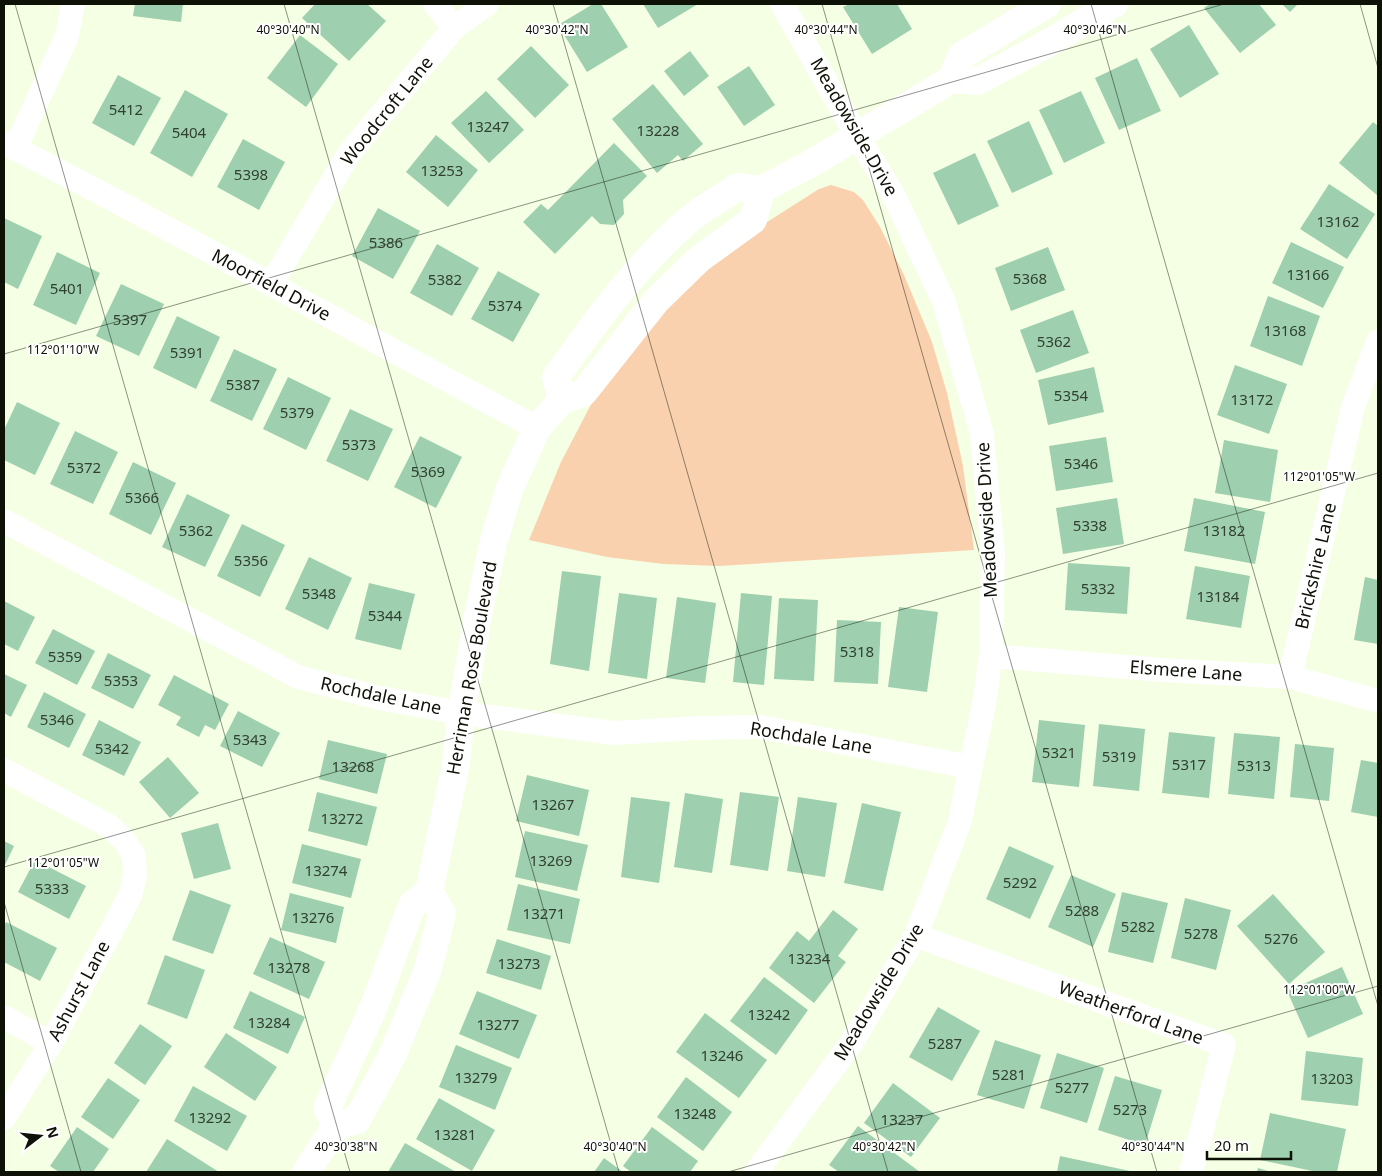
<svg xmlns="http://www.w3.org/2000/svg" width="1382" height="1176" viewBox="0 0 1382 1176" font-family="'Noto Sans',sans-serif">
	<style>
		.green { fill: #fad1ae }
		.building { fill: #9ecfaf }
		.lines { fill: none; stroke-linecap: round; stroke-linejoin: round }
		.minor { stroke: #fff; stroke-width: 24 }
		.tertiary { stroke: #fff; stroke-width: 28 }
		.ticks { fill: none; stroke: #0d1106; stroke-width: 1; stroke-opacity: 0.45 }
		.labels { text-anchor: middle; stroke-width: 4; stroke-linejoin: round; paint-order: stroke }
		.number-label { font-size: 15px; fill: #314030 }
		.street-label { font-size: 18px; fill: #0d1106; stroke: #fff }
		.ticks-label { font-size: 12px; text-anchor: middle; fill: #0d1106; stroke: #fff; stroke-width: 4; stroke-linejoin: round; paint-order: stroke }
	</style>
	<rect width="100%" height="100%" fill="#f4ffe3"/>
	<path class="green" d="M 831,185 L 854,192 L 863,200 L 880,227 L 904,275 L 932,342 L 947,393 L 963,466 L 974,550 L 719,566 L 663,564 L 607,557 L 529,540 L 561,462 L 598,391 L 645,331 L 703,271 L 750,233 L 819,189 Z"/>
	<path class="building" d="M 135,4 L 183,4 L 181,22 L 133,16 Z
		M 315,4 L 367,4 L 386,21 L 349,61 L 302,18 Z
		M 593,4 L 601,4 L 628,47 L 587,72 L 558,25 Z
		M 643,4 L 698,4 L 658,28 Z
		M 849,4 L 897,4 L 912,29 L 872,54 L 843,7 Z
		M 1210,4 L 1259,4 L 1276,25 L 1240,53 L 1204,8 Z
		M 1282,4 L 1298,4 L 1290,12 Z
		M 1189,25 L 1219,74 L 1180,98 L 1150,49 Z
		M 300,35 L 338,64 L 306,107 L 267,78 Z
		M 531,46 L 569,85 L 535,118 L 497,79 Z
		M 690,51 L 709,76 L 684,96 L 664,71 Z
		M 1137,58 L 1161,111 L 1119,130 L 1095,78 Z
		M 749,66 L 775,105 L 744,126 L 717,87 Z
		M 118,75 L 161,98 L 134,146 L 92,123 Z
		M 653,84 L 703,144 L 683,161 L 678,155 L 657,173 L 612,119 Z
		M 185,90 L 228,114 L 192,177 L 150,153 Z
		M 486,91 L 524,130 L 489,163 L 451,123 Z
		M 1081,91 L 1105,143 L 1064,163 L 1039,110 Z
		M 1029,121 L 1053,174 L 1012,193 L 987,141 Z
		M 1373,122 L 1378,126 L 1378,196 L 1339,163 Z
		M 436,135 L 478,170 L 448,207 L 406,172 Z
		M 243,139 L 285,162 L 259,210 L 217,187 Z
		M 614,143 L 647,176 L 623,200 L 624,214 L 614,225 L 600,224 L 592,216 L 555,254 L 523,222 L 541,204 L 548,210 Z
		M 975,153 L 999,206 L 958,225 L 933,173 Z
		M 1329,184 L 1375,214 L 1347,259 L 1300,229 Z
		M 378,208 L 420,231 L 393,279 L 352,256 Z
		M 4,218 L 42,236 L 18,289 L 4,282 Z
		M 1291,242 L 1344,267 L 1323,308 L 1272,283 Z
		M 437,244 L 479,268 L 452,316 L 410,293 Z
		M 1048,247 L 1065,290 L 1011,311 L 995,268 Z
		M 57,252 L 100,273 L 76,325 L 33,305 Z
		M 498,271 L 540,294 L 513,342 L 471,319 Z
		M 121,284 L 164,304 L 139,356 L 96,336 Z
		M 1268,296 L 1320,316 L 1302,366 L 1250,346 Z
		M 1073,310 L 1089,353 L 1036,373 L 1020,330 Z
		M 177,316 L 220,337 L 196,389 L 153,368 Z
		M 234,349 L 277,369 L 252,421 L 210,401 Z
		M 1235,365 L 1287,384 L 1269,434 L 1217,415 Z
		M 1094,367 L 1104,412 L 1048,425 L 1038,380 Z
		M 288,377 L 331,398 L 306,450 L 263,429 Z
		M 17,402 L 60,423 L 35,475 L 4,460 L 4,430 Z
		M 350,409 L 393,429 L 368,481 L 326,461 Z
		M 75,431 L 118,452 L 93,504 L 50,484 Z
		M 420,436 L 462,457 L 436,508 L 394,487 Z
		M 1106,437 L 1113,482 L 1056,491 L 1049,446 Z
		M 1224,440 L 1278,450 L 1270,502 L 1215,493 Z
		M 133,462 L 176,483 L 151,535 L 109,514 Z
		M 187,494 L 230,515 L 205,567 L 162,547 Z
		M 1117,498 L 1124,544 L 1063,554 L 1056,508 Z
		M 1194,498 L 1265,512 L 1255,564 L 1184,551 Z
		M 242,524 L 285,545 L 260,597 L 217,576 Z
		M 309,557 L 352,578 L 328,630 L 285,609 Z
		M 1068,563 L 1130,567 L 1127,614 L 1065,610 Z
		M 1195,566 L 1250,576 L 1241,628 L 1186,619 Z
		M 562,571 L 601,576 L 589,671 L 550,664 Z
		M 1365,577 L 1378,580 L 1378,644 L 1354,640 Z
		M 369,583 L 415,594 L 401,650 L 355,639 Z
		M 619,593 L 657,598 L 647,679 L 608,673 Z
		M 741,593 L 772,596 L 764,685 L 733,682 Z
		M 677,597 L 716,603 L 705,683 L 666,678 Z
		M 779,598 L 818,600 L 814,681 L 774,679 Z
		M 4,601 L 35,617 L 18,651 L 4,644 Z
		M 899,607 L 938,612 L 927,692 L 888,687 Z
		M 837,620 L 881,622 L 878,684 L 834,682 Z
		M 53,629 L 95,651 L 77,685 L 35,663 Z
		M 108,653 L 151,675 L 133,709 L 91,688 Z
		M 4,674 L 27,685 L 11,717 L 4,713 Z
		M 174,675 L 229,704 L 215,730 L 205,725 L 199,737 L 176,725 L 181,717 L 158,705 Z
		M 44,692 L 86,714 L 69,748 L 27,727 Z
		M 238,711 L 280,733 L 262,767 L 220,746 Z
		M 99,720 L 141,742 L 124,776 L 82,755 Z
		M 1039,720 L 1085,725 L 1079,787 L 1032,782 Z
		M 1099,724 L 1145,729 L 1139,791 L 1093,786 Z
		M 1169,732 L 1215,737 L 1209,798 L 1162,793 Z
		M 1234,733 L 1280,737 L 1274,799 L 1228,794 Z
		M 328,740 L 387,754 L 377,794 L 319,779 Z
		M 1295,744 L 1334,748 L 1329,801 L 1290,797 Z
		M 168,757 L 199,793 L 170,818 L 139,782 Z
		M 1361,760 L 1378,763 L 1378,817 L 1351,812 Z
		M 527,775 L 589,790 L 579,836 L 516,821 Z
		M 317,792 L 377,807 L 367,846 L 308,831 Z
		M 740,792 L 779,797 L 768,871 L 730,865 Z
		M 685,793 L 723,799 L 712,873 L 674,867 Z
		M 631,797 L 670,802 L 659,883 L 621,877 Z
		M 798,797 L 837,803 L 825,877 L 787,871 Z
		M 862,803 L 901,812 L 883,891 L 844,883 Z
		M 218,823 L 231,869 L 194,879 L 181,833 Z
		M 525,831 L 588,845 L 577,891 L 515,877 Z
		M 4,841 L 14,846 L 4,867 Z
		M 302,844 L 361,859 L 351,898 L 292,883 Z
		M 1009,846 L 1054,866 L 1030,919 L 986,899 Z
		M 35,860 L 86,886 L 69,919 L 18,892 Z
		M 1071,875 L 1116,894 L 1093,947 L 1048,927 Z
		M 518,884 L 580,899 L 570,944 L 507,930 Z
		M 190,890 L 231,905 L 213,954 L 172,940 Z
		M 1122,892 L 1168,903 L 1153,963 L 1108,952 Z
		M 290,893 L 344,907 L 336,943 L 281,930 Z
		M 1273,894 L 1325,952 L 1289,984 L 1237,926 Z
		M 1185,898 L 1231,910 L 1216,970 L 1171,958 Z
		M 833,910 L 858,929 L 838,956 L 846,962 L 814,1003 L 769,968 L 797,931 L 809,941 Z
		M 6,922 L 57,948 L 40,981 L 4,962 L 4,926 Z
		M 270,937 L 325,962 L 309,999 L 253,974 Z
		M 497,939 L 551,956 L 541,990 L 486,973 Z
		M 165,955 L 205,970 L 187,1019 L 147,1004 Z
		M 1342,967 L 1363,1014 L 1308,1038 L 1287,991 Z
		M 764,977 L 808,1010 L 776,1055 L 730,1021 Z
		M 250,991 L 305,1017 L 288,1054 L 233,1028 Z
		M 477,991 L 537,1015 L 519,1059 L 459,1034 Z
		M 938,1007 L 980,1031 L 952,1081 L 909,1057 Z
		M 705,1013 L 767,1060 L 739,1098 L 676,1052 Z
		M 140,1024 L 172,1046 L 145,1085 L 114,1063 Z
		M 226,1033 L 277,1067 L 255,1101 L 204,1067 Z
		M 995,1040 L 1041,1055 L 1024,1109 L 977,1095 Z
		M 456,1045 L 512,1068 L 495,1110 L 439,1087 Z
		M 1306,1051 L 1363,1058 L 1358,1106 L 1301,1100 Z
		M 1057,1053 L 1104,1068 L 1087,1123 L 1040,1108 Z
		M 1115,1076 L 1162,1090 L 1145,1145 L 1098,1130 Z
		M 686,1077 L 732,1112 L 703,1151 L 657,1117 Z
		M 108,1078 L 140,1100 L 113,1139 L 81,1117 Z
		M 893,1083 L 940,1118 L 911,1157 L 864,1123 Z
		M 193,1086 L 247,1116 L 227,1151 L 174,1121 Z
		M 439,1098 L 495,1130 L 472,1171 L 416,1139 Z
		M 1270,1113 L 1346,1129 L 1337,1172 L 1317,1172 L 1260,1160 Z
		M 858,1126 L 920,1172 L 839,1172 L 829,1165 Z
		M 77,1127 L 109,1149 L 93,1172 L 59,1172 L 50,1166 Z
		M 652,1127 L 698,1161 L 690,1172 L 631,1172 L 623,1166 Z
		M 167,1139 L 219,1172 L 146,1172 Z
		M 405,1143 L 456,1172 L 388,1172 Z
		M 1060,1156 L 1130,1171 L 1130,1172 L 1057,1172 Z
		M 604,1158 L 623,1172 L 594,1172 Z
		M 1258,1168 L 1271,1172 L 1257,1172 Z"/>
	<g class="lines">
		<path class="minor" d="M 435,4 L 454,28
			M 4,143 C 184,234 359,334 537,428
			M 15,149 L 67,36 L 73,4
			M 271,284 L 350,152 L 454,28 L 487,4
			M 4,521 L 298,677 L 379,698 L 461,713 L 614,733 L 698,728 L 760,727 L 971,767
			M 991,656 L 1163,670 L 1290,677 L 1378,701
			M 1290,677 L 1353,407 L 1378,341
			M 4,770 L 109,826 L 124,840 L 134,856 L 135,876 L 130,896 L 51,1043 L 4,1118
			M 916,935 L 947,947 L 1224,1045 L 1191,1172
			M 4,1017 L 51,1043
			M 756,1172 L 852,1042 L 916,935 L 959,824 L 984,704 L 991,656 L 993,554 L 982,434 L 944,302 L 893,194 L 857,136 L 782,4"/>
		<path class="tertiary" d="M 952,79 L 961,56 L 1047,4
			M 562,400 L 556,377 C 595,322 635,267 686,222 C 701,209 720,199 737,187 L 761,190 L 810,164 L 952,79 L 978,81 L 1043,46 L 1114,4
			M 336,1126 L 327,1108 L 372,1011 L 412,905 L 429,891 L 456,764 L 461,713 L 478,616 L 493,544 L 509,490 L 537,428 L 562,400 L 583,393 L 656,301 L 699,259 L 753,220 L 761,190
			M 306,1172 L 336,1126 L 357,1120 L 393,1054 L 428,969 L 442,914 L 429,891"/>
	</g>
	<path class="ticks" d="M 15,4 L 350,1172M 284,4 L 619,1172M 553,4 L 888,1172M 822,4 L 1157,1172M 1091,4 L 1378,1006M 1360,4 L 1378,68M 4,354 L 1224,4M 4,867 L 1378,473M 4,902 L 81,1172M 728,1172 L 1378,986"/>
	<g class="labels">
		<g class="number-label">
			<text x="126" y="115">5412</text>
			<text x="488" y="132">13247</text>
			<text x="658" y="136">13228</text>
			<text x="189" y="138">5404</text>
			<text x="442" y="176">13253</text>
			<text x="251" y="180">5398</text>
			<text x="1338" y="227">13162</text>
			<text x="386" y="248">5386</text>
			<text x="1308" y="280">13166</text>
			<text x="1030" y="284">5368</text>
			<text x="445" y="285">5382</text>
			<text x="67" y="294">5401</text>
			<text x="505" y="311">5374</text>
			<text x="130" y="325">5397</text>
			<text x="1285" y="336">13168</text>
			<text x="1054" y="347">5362</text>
			<text x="187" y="358">5391</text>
			<text x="243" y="390">5387</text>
			<text x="1071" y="401">5354</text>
			<text x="1252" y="405">13172</text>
			<text x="297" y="418">5379</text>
			<text x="359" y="450">5373</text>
			<text x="1081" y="469">5346</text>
			<text x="84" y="473">5372</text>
			<text x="428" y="477">5369</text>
			<text x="142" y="503">5366</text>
			<text x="1090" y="531">5338</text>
			<text x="196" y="536">5362</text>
			<text x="1224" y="536">13182</text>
			<text x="251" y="566">5356</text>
			<text x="1098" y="594">5332</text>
			<text x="319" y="599">5348</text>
			<text x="1218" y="602">13184</text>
			<text x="385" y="621">5344</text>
			<text x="857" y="657">5318</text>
			<text x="65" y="662">5359</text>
			<text x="121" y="686">5353</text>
			<text x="57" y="725">5346</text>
			<text x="250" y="745">5343</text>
			<text x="112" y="754">5342</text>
			<text x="1059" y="758">5321</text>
			<text x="1119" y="762">5319</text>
			<text x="1189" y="770">5317</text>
			<text x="1254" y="771">5313</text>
			<text x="353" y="772">13268</text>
			<text x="553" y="810">13267</text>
			<text x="342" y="824">13272</text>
			<text x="551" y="866">13269</text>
			<text x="326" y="876">13274</text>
			<text x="1020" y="888">5292</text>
			<text x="52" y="894">5333</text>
			<text x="1082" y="916">5288</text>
			<text x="544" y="919">13271</text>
			<text x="313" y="923">13276</text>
			<text x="1138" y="932">5282</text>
			<text x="1201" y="939">5278</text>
			<text x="1281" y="944">5276</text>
			<text x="809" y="964">13234</text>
			<text x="519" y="969">13273</text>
			<text x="289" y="973">13278</text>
			<text x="769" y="1020">13242</text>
			<text x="269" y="1028">13284</text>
			<text x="498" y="1030">13277</text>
			<text x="945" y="1049">5287</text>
			<text x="722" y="1061">13246</text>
			<text x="1009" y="1080">5281</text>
			<text x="476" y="1083">13279</text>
			<text x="1332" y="1084">13203</text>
			<text x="1072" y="1093">5277</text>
			<text x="1130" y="1115">5273</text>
			<text x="695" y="1119">13248</text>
			<text x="210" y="1123">13292</text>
			<text x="902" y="1125">13237</text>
			<text x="455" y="1140">13281</text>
		</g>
		<g class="street-label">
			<text transform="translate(387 111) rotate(-51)" y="6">Woodcroft Lane</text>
			<text transform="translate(854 127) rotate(60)" y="6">Meadowside Drive</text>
			<text transform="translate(271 285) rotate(28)" y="6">Moorfield Drive</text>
			<text transform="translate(987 520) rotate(-93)" y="6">Meadowside Drive</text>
			<text transform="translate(1316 566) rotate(-77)" y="6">Brickshire Lane</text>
			<text transform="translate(472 668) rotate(-80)" y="6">Herriman Rose Boulevard</text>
			<text transform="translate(1186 671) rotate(4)" y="6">Elsmere Lane</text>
			<text transform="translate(381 696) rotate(12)" y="6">Rochdale Lane</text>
			<text transform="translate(811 738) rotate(9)" y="6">Rochdale Lane</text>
			<text transform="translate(79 991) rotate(-62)" y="6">Ashurst Lane</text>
			<text transform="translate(879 992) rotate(-59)" y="6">Meadowside Drive</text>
			<text transform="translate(1131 1013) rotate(20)" y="6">Weatherford Lane</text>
		</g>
	</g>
	<g class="ticks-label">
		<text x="288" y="34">40°30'40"N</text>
		<text x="557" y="34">40°30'42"N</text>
		<text x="826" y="34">40°30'44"N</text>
		<text x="1095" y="34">40°30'46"N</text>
		<text x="63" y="354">112°01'10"W</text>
		<text x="1319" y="481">112°01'05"W</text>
		<text x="63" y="867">112°01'05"W</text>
		<text x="1319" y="994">112°01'00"W</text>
		<text x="346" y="1151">40°30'38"N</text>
		<text x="615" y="1151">40°30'40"N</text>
		<text x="884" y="1151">40°30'42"N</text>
		<text x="1153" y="1151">40°30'44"N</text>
	</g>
	<rect width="1382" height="1176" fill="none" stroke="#0d1106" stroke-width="10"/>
	<g transform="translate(40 1136) rotate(74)" stroke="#ffffff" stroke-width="4" paint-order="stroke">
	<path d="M0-4L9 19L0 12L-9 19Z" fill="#0d1106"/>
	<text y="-8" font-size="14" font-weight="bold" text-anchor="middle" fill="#0d1106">N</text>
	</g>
	<path d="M1207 1151v8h84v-8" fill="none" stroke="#0d1106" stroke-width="2.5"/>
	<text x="1214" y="1151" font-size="15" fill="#0d1106" stroke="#ffffff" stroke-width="4" paint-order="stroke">20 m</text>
</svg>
